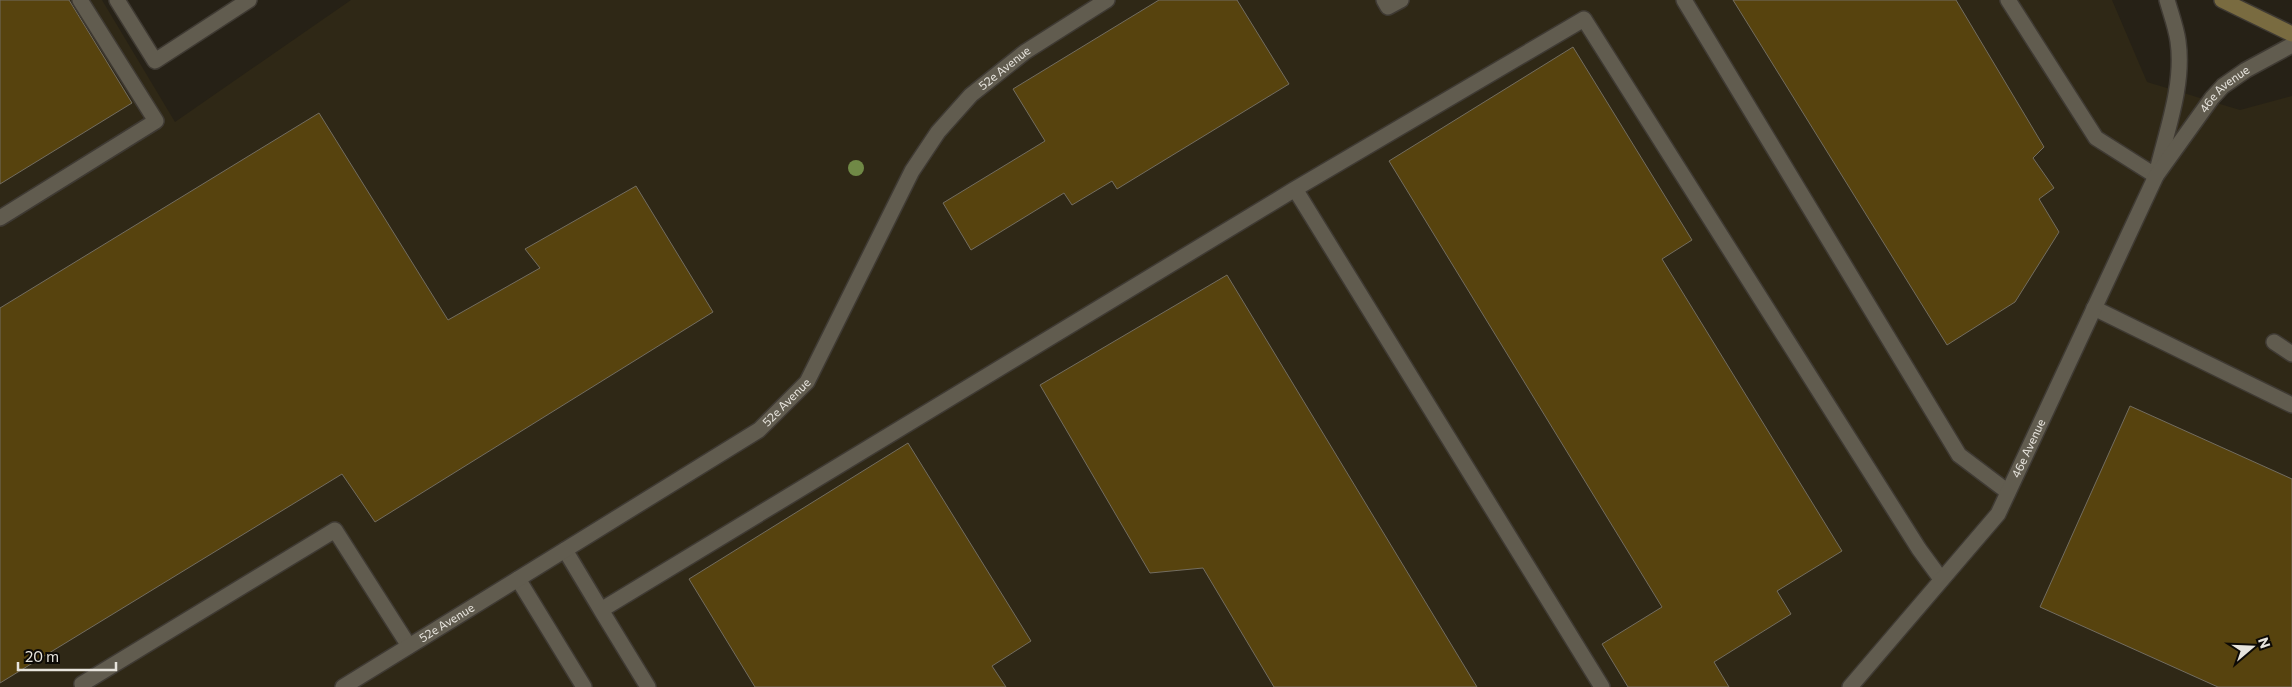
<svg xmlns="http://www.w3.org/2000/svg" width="2292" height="687" viewBox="0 0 2292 687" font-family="Commissioner,sans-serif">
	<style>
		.built { fill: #2f2816 }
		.building { fill: #57430e; stroke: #736d60 }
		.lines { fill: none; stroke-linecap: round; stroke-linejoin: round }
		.lane-casing { stroke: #3f3a33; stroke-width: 18 }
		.street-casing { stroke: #3f3a33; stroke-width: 18 }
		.secondary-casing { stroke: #3f3a33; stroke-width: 18 }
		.lane { stroke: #615c4f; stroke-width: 15 }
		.street { stroke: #615c4f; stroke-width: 15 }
		.secondary { stroke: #796b40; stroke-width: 15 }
		.tree { fill: #708946 }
		.labels { text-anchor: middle; stroke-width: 4.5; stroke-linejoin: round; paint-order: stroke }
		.street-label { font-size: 12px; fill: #e7e4dd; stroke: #0d0a06 }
	</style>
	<rect width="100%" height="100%" fill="#262116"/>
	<path class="built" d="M 0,0 L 102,0 L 175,122 L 351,0 L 2112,0 L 2147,82 L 2240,110 L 2292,96 L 2292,687 L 0,687 Z"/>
	<path class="building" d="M 0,0 L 69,0 L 132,103 L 0,184 Z
		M 1159,0 L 1237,0 L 1289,84 L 1117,189 L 1112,181 L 1072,205 L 1064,193 L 971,250 L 943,203 L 1045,141 L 1013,89 Z
		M 1733,0 L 1956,0 L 2044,147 L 2033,158 L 2054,188 L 2039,199 L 2059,232 L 2015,302 L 1947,345 Z
		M 1573,47 L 1692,240 L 1662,259 L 1842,551 L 1777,591 L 1791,614 L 1714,662 L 1729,687 L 1628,687 L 1602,644 L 1662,607 L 1389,161 Z
		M 319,113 L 448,320 L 540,268 L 525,249 L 636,186 L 713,312 L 375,522 L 342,474 L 0,683 L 0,308 Z
		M 1227,275 L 1477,687 L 1274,687 L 1203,568 L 1150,573 L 1040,385 Z
		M 2130,406 L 2292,479 L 2292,687 L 2218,687 L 2040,607 Z
		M 908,443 L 1031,641 L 992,666 L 1006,687 L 755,687 L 689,579 Z"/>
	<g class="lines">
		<g class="lane-casing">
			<path id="lane" d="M 117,0 L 155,61 L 249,0
				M 1384,0 L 1388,7 L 1401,0
				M 1684,0 L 1959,455 L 2008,492
				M 2008,0 L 2096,138 L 2156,176
				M 1295,189 L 1584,19 L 1919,549 L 1941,579
				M 0,218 L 156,121 L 80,0
				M 2094,308 L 2292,405
				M 2274,342 L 2292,354
				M 565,550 L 601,610 L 1295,189 L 1602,687
				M 518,579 L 584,687
				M 601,610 L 648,687
				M 83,687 L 82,684 L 335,530 L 409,646"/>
		</g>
		<g class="street-casing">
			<g id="street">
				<path d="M 2158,167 C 2168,127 2184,83 2178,41 C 2176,27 2171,14 2167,0"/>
				<path id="s1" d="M 343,687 L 759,430 L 807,382 L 912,171 L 938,132 L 971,95 L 1025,52 L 1107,0"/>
				<path id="s2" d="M 1850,687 L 1998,514 L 2156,176 L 2212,98 L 2223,86 L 2246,70 L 2292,45"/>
			</g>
		</g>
		<g class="secondary-casing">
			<path id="secondary" d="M 2222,0 L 2292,34"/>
		</g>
		<use href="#lane" class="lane"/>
		<use href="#street" class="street"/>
		<use href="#secondary" class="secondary"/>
	</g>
	<circle class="tree" cx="856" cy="168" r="8"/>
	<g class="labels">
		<g class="street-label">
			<text dy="4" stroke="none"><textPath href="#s1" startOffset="932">52e Avenue</textPath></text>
			<text dy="4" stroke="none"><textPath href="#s2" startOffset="712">46e Avenue</textPath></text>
			<text dy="4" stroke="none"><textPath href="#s1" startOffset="528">52e Avenue</textPath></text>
			<text dy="4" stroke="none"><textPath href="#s2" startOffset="300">46e Avenue</textPath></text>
			<text dy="4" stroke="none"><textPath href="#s1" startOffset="122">52e Avenue</textPath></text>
		</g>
	</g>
	<g transform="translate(2252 647) rotate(71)" stroke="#0d0a06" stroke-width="4" paint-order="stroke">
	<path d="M0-4L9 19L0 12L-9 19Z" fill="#e7e4dd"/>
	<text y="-8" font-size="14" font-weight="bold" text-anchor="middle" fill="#e7e4dd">N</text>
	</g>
	<path d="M18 662v8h98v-8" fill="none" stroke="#e7e4dd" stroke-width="2.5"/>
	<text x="25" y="662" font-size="15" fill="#e7e4dd" stroke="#0d0a06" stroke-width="4" paint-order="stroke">20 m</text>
</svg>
